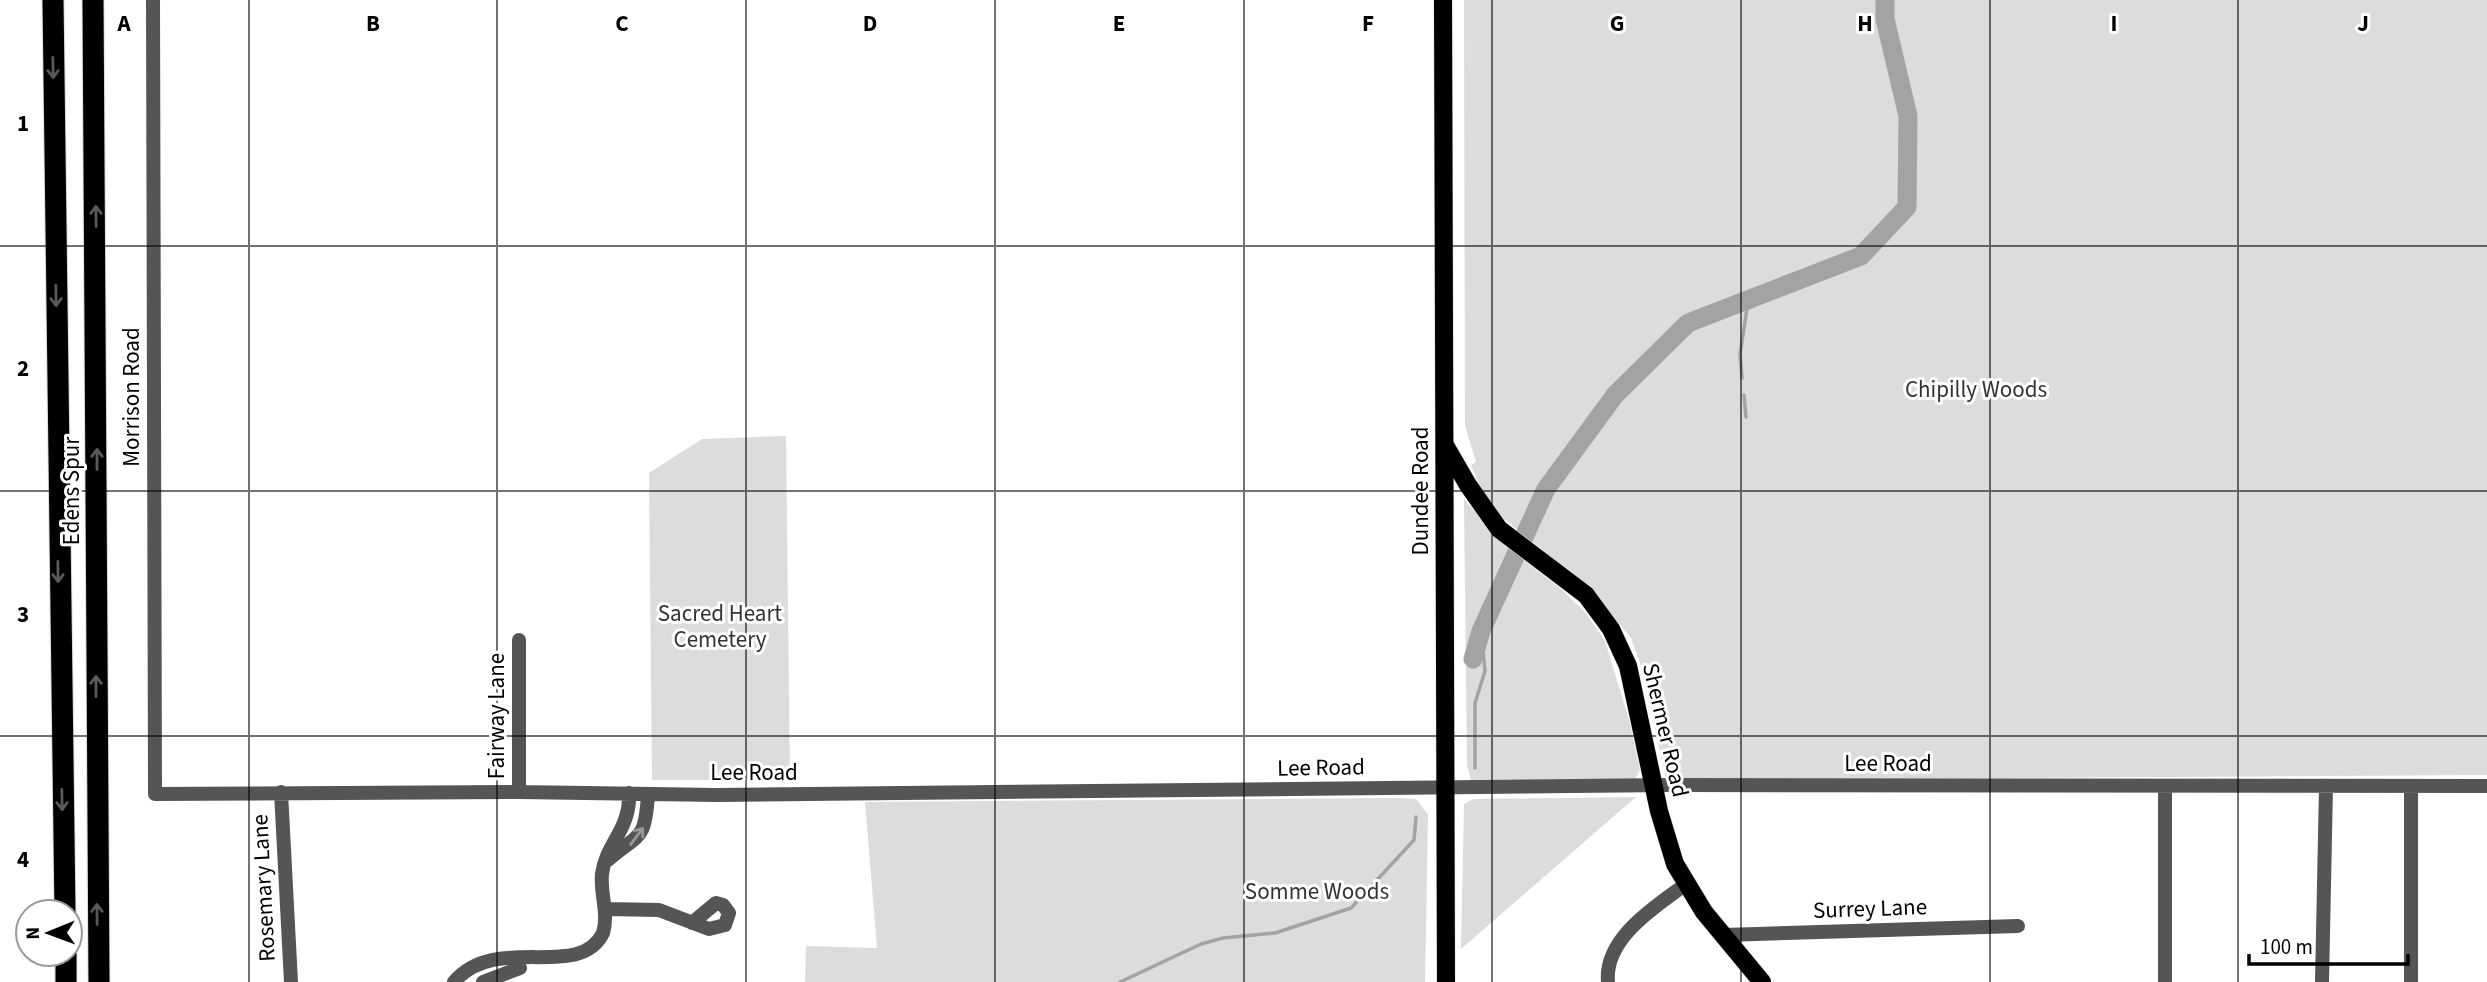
<svg xmlns="http://www.w3.org/2000/svg" width="2487" height="982" viewBox="0 0 2487 982" font-family="'Source Sans 3',sans-serif">
	<style>
		.green { fill: #dcdcdc }
		.lines { fill: none; stroke-linecap: round; stroke-linejoin: round }
		.stream { stroke: #a3a3a3; stroke-width: 3.5 }
		.river { stroke: #a3a3a3; stroke-width: 19 }
		.major-casing { stroke: #dbdbdb; stroke-width: 19 }
		.highway-casing { stroke: #dbdbdb; stroke-width: 23 }
		.minor { stroke: #555; stroke-width: 14 }
		.major { stroke: #000; stroke-width: 18 }
		.highway { stroke: #000; stroke-width: 21 }
		.oneway { stroke: #595959 }
		.oneway2 { stroke: #999 }
		.grid { fill: none; stroke: #000; stroke-width: 2; stroke-opacity: 0.55 }
		.labels { text-anchor: middle; stroke-width: 6; stroke-linejoin: round; paint-order: stroke }
		.park-label { font-size: 23px; fill: #333; stroke: #fff }
		.street-label { font-size: 23px; fill: #000; stroke: #fff }
		.grid-label { font-size: 23px; text-anchor: middle; font-weight: bold; fill: #000; stroke: #fff; stroke-width: 6; stroke-linejoin: round; paint-order: stroke }
	</style>
	<rect width="100%" height="100%" fill="#fff"/>
	<path class="green" d="M 1464,0 L 2487,0 L 2487,775 L 1666,780 L 1641,666 L 1631,638 L 1591,589 L 1504,519 L 1484,496 L 1471,465 L 1476,462 L 1465,426 Z
		M 786,436 L 790,780 L 652,780 L 649,473 L 702,439 Z
		M 1464,499 L 1505,546 L 1560,588 L 1586,613 L 1605,641 L 1629,720 L 1640,770 L 1635,779 L 1471,780 L 1467,765 Z
		M 1636,797 L 1461,949 L 1464,804 L 1474,799 Z
		M 1401,798 L 1416,799 L 1428,814 L 1425,982 L 805,982 L 806,946 L 877,948 L 865,802 Z"/>
	<g class="lines">
		<path class="stream" d="M 1742,378 L 1740,354 L 1748,302
			M 1744,395 L 1746,417
			M 1475,768 L 1475,703 L 1485,671 L 1481,631
			M 1120,982 L 1201,944 L 1223,938 L 1275,933 L 1351,908 L 1414,840 L 1416,817"/>
		<path class="river" d="M 1473,659 L 1481,631 L 1546,489 L 1615,395 L 1688,323 L 1861,256 L 1907,207 L 1908,116 L 1885,19 L 1885,0"/>
		<g class="major-casing">
			<path id="major" d="M 1443,0 L 1446,982
				M 1446,447 L 1468,485 L 1499,529 L 1586,595 L 1611,629 L 1628,666 L 1659,811 L 1675,864 L 1704,912 L 1762,982"/>
		</g>
		<g class="highway-casing">
			<path id="highway" d="M 53,0 L 65,912
				M 93,0 L 99,982
				M 66,954 L 66,982"/>
		</g>
		<path class="minor" d="M 153,0 L 155,794 L 519,792 L 717,795 L 1672,785 L 2487,786
			M 519,640 L 519,792
			M 2165,786 L 2165,982
			M 2411,786 L 2411,982
			M 281,792 L 291,982
			M 608,860 C 639,833 645,842 648,795
			M 606,909 L 659,910 L 709,929 L 725,925 L 729,913 L 723,905 L 716,903 L 692,923
			M 1724,935 L 2018,926
			M 454,982 C 496,932 579,982 603,933 C 609,913 600,894 602,874 C 606,843 631,829 629,793
			M 483,982 L 520,968
			M 1608,982 C 1604,938 1655,907 1686,884
			M 2322,982 L 2326,787"/>
		<use href="#major" class="major"/>
		<use href="#highway" class="highway"/>
	</g>
	<defs><path id="oneway-shaft" d="M-6 0H5M1.5-3L5.5 0L1.5 3" fill="none" stroke-width="1.6" stroke-linecap="round" stroke-linejoin="round" transform="scale(1.75)"/></defs>
	<g class="oneway">
		<use href="#oneway-shaft" transform="translate(53 68) rotate(89)"/>
		<use href="#oneway-shaft" transform="translate(96 216) rotate(-91)"/>
		<use href="#oneway-shaft" transform="translate(56 296) rotate(89)"/>
		<use href="#oneway-shaft" transform="translate(97 459) rotate(-90)"/>
		<use href="#oneway-shaft" transform="translate(58 572) rotate(89)"/>
		<use href="#oneway-shaft" transform="translate(96 686) rotate(-90)"/>
		<use href="#oneway-shaft" transform="translate(62 800) rotate(89)"/>
		<use href="#oneway-shaft" transform="translate(97 914) rotate(-91)"/>
	</g>
	<use class="oneway2" href="#oneway-shaft" transform="translate(637 836) rotate(-53)"/>
	<path class="grid" d="M 249,0 L 249,982M 497,0 L 497,982M 746,0 L 746,982M 995,0 L 995,982M 1244,0 L 1244,982M 1492,0 L 1492,982M 1741,0 L 1741,982M 1990,0 L 1990,982M 2238,0 L 2238,982M 0,246 L 2487,246M 0,491 L 2487,491M 0,736 L 2487,736"/>
	<g class="labels">
		<g class="park-label">
			<text x="1976" y="397">Chipilly Woods</text>
			<text x="720" y="621">Sacred Heart<tspan x="720" dy="26">Cemetery</tspan></text>
			<text x="1317" y="899">Somme Woods</text>
		</g>
		<g class="street-label">
			<text transform="translate(131 397) rotate(-90)" y="8">Morrison Road</text>
			<text transform="translate(71 491) rotate(-90)" y="8">Edens Spur</text>
			<text transform="translate(1420 491) rotate(-90)" y="8">Dundee Road</text>
			<text transform="translate(496 716) rotate(-90)" y="8">Fairway Lane</text>
			<text transform="translate(1666 730) rotate(77)" y="8">Shermer Road</text>
			<text x="1888" y="771">Lee Road</text>
			<text transform="translate(1321 767) rotate(-1)" y="8">Lee Road</text>
			<text x="754" y="780">Lee Road</text>
			<text transform="translate(263 888) rotate(-93)" y="8">Rosemary Lane</text>
			<text transform="translate(1870 908) rotate(-2)" y="8">Surrey Lane</text>
		</g>
	</g>
	<g class="grid-label">
		<text x="124" y="31">A</text>
		<text x="373" y="31">B</text>
		<text x="622" y="31">C</text>
		<text x="870" y="31">D</text>
		<text x="1119" y="31">E</text>
		<text x="1368" y="31">F</text>
		<text x="1617" y="31">G</text>
		<text x="1865" y="31">H</text>
		<text x="2114" y="31">I</text>
		<text x="2363" y="31">J</text>
		<text x="23" y="131">1</text>
		<text x="23" y="376">2</text>
		<text x="23" y="622">3</text>
		<text x="23" y="867">4</text>
	</g>
	<g transform="translate(49 933) rotate(269)"><circle r="33" fill="#ffffff" stroke="#999999" stroke-width="2"/>
	<path d="M0-5L12 26L0 18L-12 26Z" fill="#000000"/>
	<text y="-10" font-size="19" font-weight="bold" text-anchor="middle" fill="#000000">N</text>
	</g>
	<path d="M2249 954v10h159v-10" fill="none" stroke="#000000" stroke-width="3.5"/>
	<text x="2260" y="954" font-size="21" fill="#000000" stroke="#ffffff" stroke-width="5" paint-order="stroke">100 m</text>
</svg>
